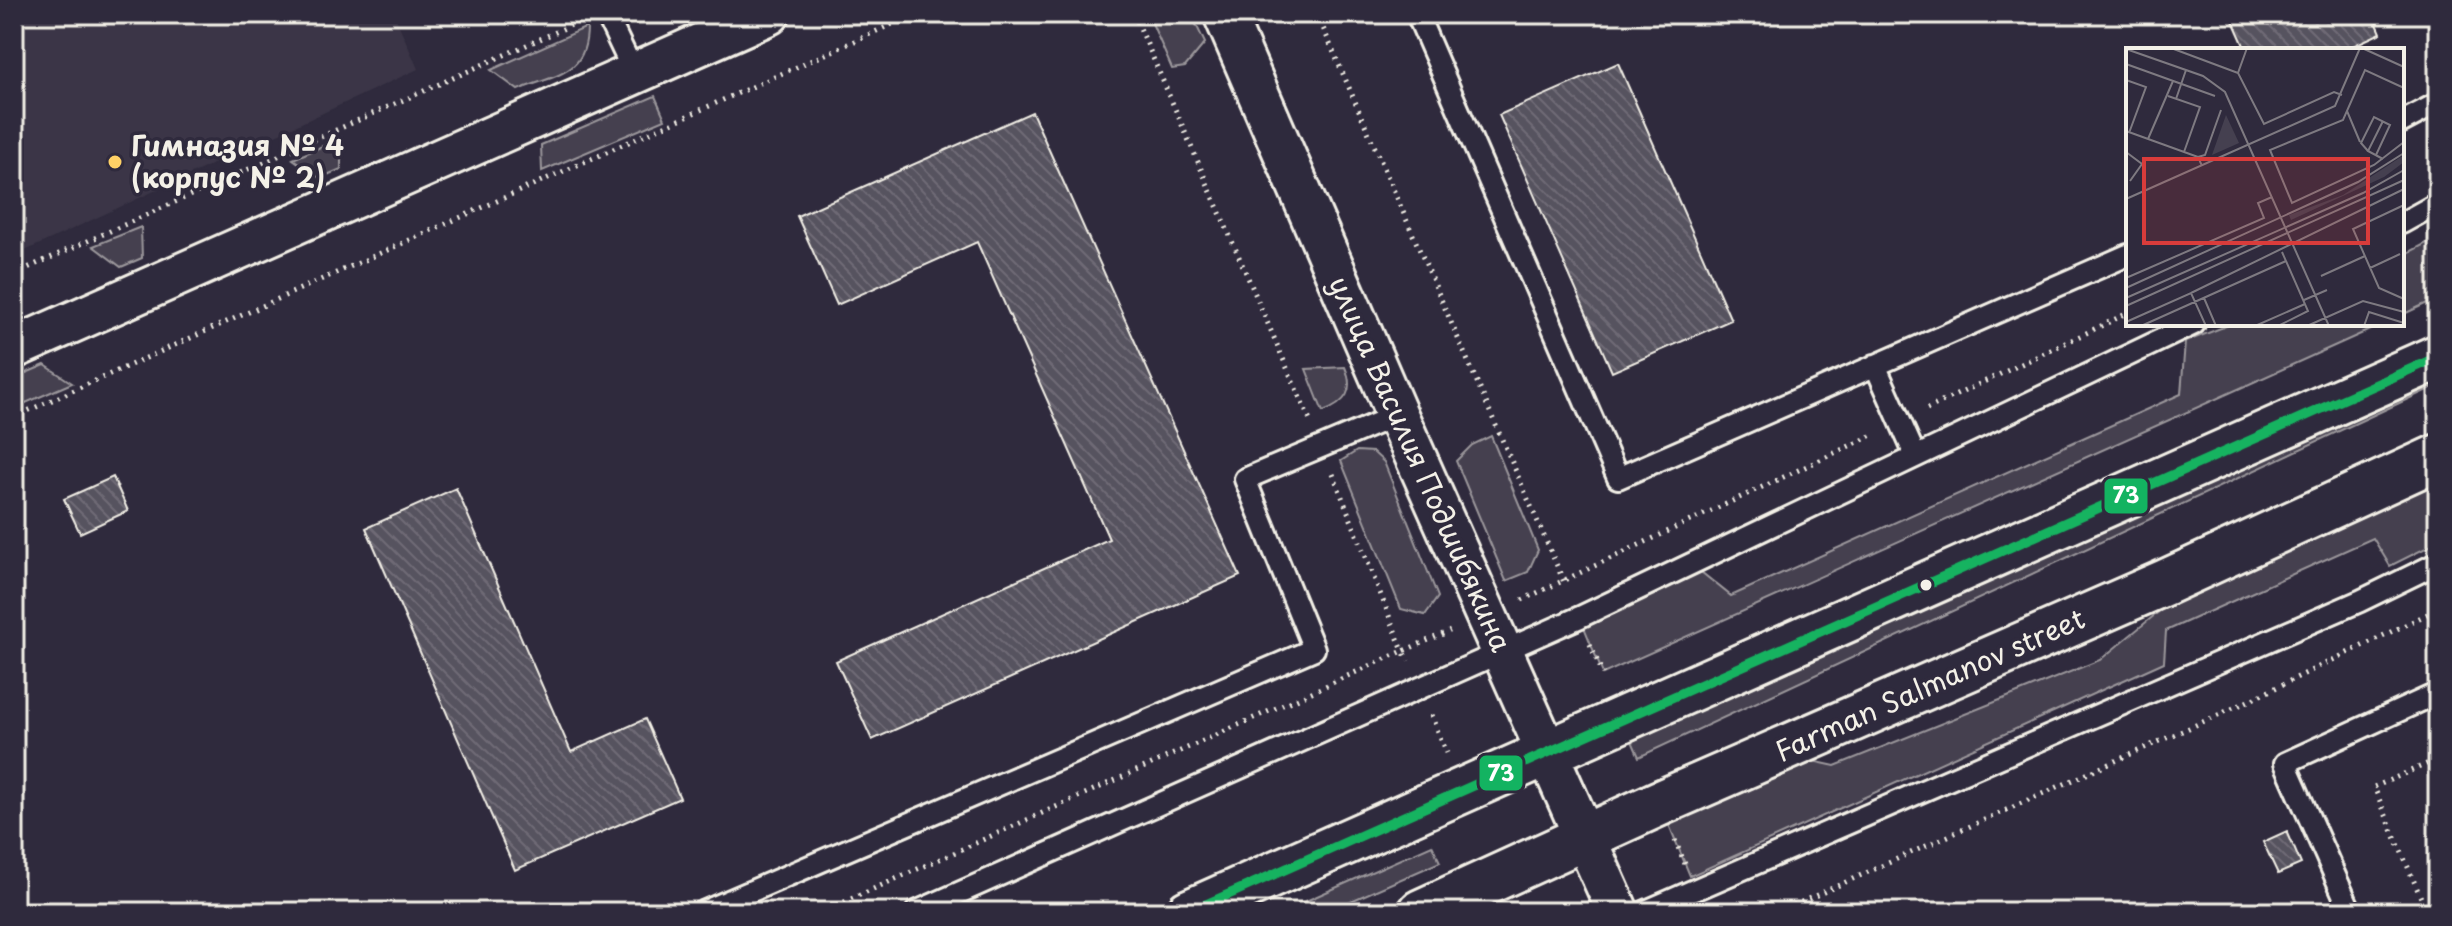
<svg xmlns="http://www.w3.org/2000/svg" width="2452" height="926" viewBox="0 0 2452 926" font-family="'Playpen Sans',sans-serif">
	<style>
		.built { fill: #3b3647 }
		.grass { fill: #454050; stroke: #9c989c; stroke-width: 2 }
		.building { fill: url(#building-back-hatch); stroke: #f4f1e8; stroke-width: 2 }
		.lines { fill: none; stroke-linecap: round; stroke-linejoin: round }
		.lane-casing { stroke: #f4f1e8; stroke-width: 26 }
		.street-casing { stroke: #f4f1e8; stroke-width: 46 }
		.secondary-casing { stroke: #f4f1e8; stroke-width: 50 }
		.path { stroke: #f4f1e8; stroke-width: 5; stroke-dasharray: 2 6; stroke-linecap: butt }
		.lane { stroke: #2f2a3d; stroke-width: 20 }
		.street { stroke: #2f2a3d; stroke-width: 40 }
		.secondary { stroke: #2f2a3d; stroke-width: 44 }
		.bus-1-casing { stroke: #2f2a3d; stroke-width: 16 }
		.bus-1 { stroke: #13b361; stroke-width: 10 }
		.poi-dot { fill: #ffd166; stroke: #2f2a3d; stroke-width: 3 }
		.bus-dot { fill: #f4f1e8; stroke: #2f2a3d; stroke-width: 3 }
		.labels { text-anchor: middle; stroke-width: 7; stroke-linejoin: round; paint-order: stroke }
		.poi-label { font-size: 28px; font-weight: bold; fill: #f4f1e8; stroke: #2f2a3d; text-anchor: start }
		.street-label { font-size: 28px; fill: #f4f1e8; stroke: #2f2a3d }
		.inset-road { fill: none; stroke: #7e7a81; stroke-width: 2 }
		.view { fill: #d93c3b; fill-opacity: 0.15; stroke: #d93c3b; stroke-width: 4 }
		.inset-edge { fill: none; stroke: #f4f1e8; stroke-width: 4 }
		.line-badge { stroke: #2f2a3d; stroke-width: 3 }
		.badge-label { font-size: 22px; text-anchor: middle; font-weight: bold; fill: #fff }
	</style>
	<defs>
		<pattern id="building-back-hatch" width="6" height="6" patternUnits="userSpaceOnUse" patternTransform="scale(2)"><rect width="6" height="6" fill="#56525f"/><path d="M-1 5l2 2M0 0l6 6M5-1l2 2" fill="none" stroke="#6f6b76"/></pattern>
	</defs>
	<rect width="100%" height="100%" fill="#2f2a3d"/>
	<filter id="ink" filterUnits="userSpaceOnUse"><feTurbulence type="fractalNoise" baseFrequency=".0125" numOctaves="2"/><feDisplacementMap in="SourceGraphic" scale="16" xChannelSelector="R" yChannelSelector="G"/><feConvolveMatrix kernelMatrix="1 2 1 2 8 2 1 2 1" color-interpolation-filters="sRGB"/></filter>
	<g filter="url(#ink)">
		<path class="built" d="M 14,14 L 394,14 L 418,69 L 14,256 Z"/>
		<path class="grass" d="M 1148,14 L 1191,14 L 1205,43 L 1185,67 L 1172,69 Z
			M 587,27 C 587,75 557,74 518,90 L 491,70 Z
			M 655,96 L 665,119 L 542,171 L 541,145 Z
			M 341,138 L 341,169 L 320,178 L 293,159 Z
			M 141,227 L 142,258 L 121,267 L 93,246 Z
			M 2438,237 L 2438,298 L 2402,315 L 2402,256 Z
			M 2231,324 L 2383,324 L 1603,674 L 1580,617 L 1691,564 L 1731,596 L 2181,394 L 2185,342 Z
			M 45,365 L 72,383 L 14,408 L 14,378 Z
			M 1345,367 C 1355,391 1346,403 1323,412 L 1306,369 Z
			M 2438,367 L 2438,385 L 1639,757 L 1632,741 Z
			M 1491,436 L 1538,550 L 1528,572 L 1506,581 L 1456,461 L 1472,445 Z
			M 1357,451 L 1373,452 L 1384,462 L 1438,597 L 1425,615 L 1401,609 L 1341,461 Z
			M 2438,480 L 2438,542 L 2390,566 L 2373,538 L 2166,631 L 2164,662 L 1690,876 L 1667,820 L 1808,760 L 1835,766 L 2100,660 L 2167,605 Z
			M 1432,845 L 1440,862 L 1326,912 L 1281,912 Z"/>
		<path class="building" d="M 2230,14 L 2373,14 L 2381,33 L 2344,50 L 2246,50 Z
			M 1618,63 L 1731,320 L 1612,372 L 1499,115 Z
			M 1032,112 L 1240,576 L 872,740 L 836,661 L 1109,539 L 977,242 L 837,305 L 797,216 Z
			M 113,477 L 128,511 L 80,533 L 64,499 Z
			M 456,488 L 571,752 L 645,719 L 680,798 L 515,870 L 366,528 Z
			M 2287,831 L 2301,864 L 2278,874 L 2263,842 Z"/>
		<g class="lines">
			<g class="lane-casing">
				<path id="lane" d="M 606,14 L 634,73
					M 1417,14 L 1618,478 L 2128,255
					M 2402,122 L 2438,103
					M 2402,223 L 2438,203
					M 1875,365 L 1915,455
					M 703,912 L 1314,649 L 1245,479 L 1397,415
					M 916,912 L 1580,617 L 2194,324
					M 1644,912 L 2360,601 L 2438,563
					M 2351,912 L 2285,763 L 2438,693"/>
			</g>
			<g class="street-casing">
				<path id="street" d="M 1224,14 L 1397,415 L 1618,912
					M 14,348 L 769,14"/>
			</g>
			<g class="secondary-casing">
				<path id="secondary" d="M 1189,912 L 2438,357
					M 1421,912 L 1660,803 L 2166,582 L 2438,457"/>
			</g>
			<path class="path" d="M 1134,14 L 1310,421
				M 1317,14 L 1564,582
				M 14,274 L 578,22
				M 1927,409 L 2128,313
				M 14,417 L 915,14
				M 1333,474 L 1403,651 L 1450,631
				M 1522,600 L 1875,434
				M 1590,644 L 1603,674
				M 1431,715 L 1447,753
				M 1675,840 L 1685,864
				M 822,912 L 1403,651 L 1408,661
				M 1779,912 L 2238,706 L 2438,609
				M 2427,912 L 2374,787 L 2438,759"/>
			<use href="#lane" class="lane"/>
			<use href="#street" class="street"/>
			<use href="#secondary" class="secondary"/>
			<g class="bus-1-casing">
				<path id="bus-1" d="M 1189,912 L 2438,357"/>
			</g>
			<use href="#bus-1" class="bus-1"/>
		</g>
	</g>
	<circle class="poi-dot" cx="115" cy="162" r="8"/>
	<circle class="bus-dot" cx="1926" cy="585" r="7"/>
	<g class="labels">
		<g class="poi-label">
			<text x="131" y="156">Гимназия № 4<tspan x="131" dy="32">(корпус № 2)</tspan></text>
		</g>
		<g class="street-label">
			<text transform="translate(1420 464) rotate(66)" y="10">улица Василия Подшибякина</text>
			<text transform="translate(1930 685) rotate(-24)" y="10">Farman Salmanov street</text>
		</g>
	</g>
	<g transform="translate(2126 48)">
		<rect width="278" height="278" fill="#2f2a3d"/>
		<path d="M 278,107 L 278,114 L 258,129 L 165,172 L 163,167 L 217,147 Z" fill="#454050"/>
		<path d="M 100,67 L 113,95 L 86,107 Z" fill="#454050"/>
		<path class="inset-road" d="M 45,0 L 112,25M 121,0 L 112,25 L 138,76 L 208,44 L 216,47M 236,0 L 278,19M 0,1 L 77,28 L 99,44 L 203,278M 0,16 L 89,48M 0,32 L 20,39 L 3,85M 278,40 L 239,22 L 217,72 L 144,102 L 166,155 L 248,117 L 278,94M 42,48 L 74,59 L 58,104M 50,51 L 60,22M 221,63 L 234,94M 257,73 L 242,103 L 257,111M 0,83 L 72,109M 22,91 L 47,33M 242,103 L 235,95 L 248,69 L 264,77 L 250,107M 0,104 L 16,116 L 4,133M 76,118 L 72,109 L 79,107 L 95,62M 0,151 L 209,58 L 234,0M 278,157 L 227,181 L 253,240 L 278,251M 244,220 L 274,206M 195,228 L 239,208M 0,230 L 138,170 L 132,155 L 146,149M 0,240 L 232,134 L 278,105M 65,245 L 278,141M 0,250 L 237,145 L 278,122M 78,250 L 90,278M 178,252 L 201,242M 0,258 L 278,132M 0,274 L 65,245 L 80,278M 15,278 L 160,213M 129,278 L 179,256M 152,278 L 182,263 L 156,204M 181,278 L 237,253 L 278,264M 238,278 L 243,264 L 278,275"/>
		<path class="view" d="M 18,111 L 242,111 L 242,195 L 18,195 Z"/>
		<rect width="278" height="278" class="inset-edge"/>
	</g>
	<g class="line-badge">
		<rect x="2103" y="477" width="46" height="38" rx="8" fill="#13b361"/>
		<rect x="1478" y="754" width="46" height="38" rx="8" fill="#13b361"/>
	</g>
	<g class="badge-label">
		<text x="2126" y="503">73</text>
		<text x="1501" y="781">73</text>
	</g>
	<rect width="2452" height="926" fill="none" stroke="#2f2a3d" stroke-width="48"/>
	<rect x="24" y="24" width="2404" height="878" fill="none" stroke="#f4f1e8" stroke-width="3" filter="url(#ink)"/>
</svg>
